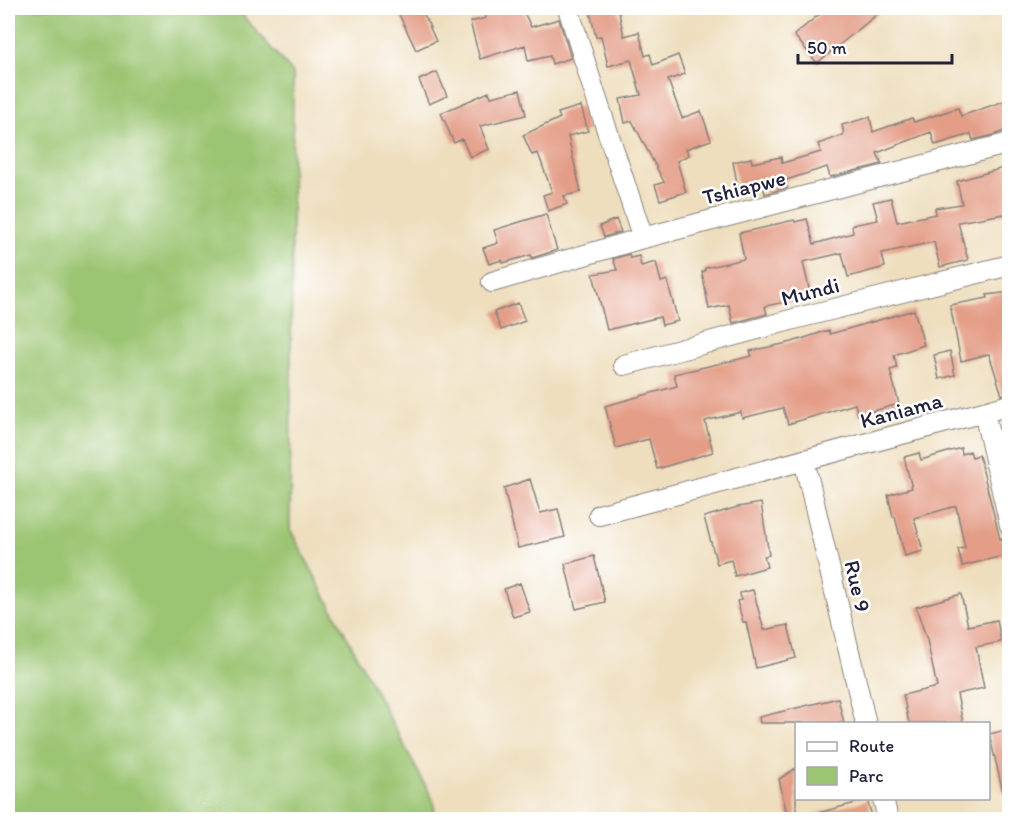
<svg xmlns="http://www.w3.org/2000/svg" width="1017" height="827" viewBox="0 0 1017 827" font-family="Itim,sans-serif">
	<style>
		.green { fill: #9bc572; stroke: #5e7456; stroke-width: 1.5 }
		.building { fill: #e49d87 }
		.lines { fill: none; stroke-linecap: round; stroke-linejoin: round }
		.street-casing { stroke: #88807c; stroke-width: 22 }
		.street { stroke: #fff; stroke-width: 20 }
		.labels { text-anchor: middle; stroke-width: 5; stroke-linejoin: round; paint-order: stroke }
		.street-label { font-size: 22px; fill: #22223b; stroke: #fff }
	</style>
	<rect width="100%" height="100%" fill="#fff"/>
	<filter id="ink" filterUnits="userSpaceOnUse"><feTurbulence type="fractalNoise" baseFrequency=".0167" numOctaves="2"/><feDisplacementMap in="SourceGraphic" scale="12" xChannelSelector="R" yChannelSelector="G"/><feConvolveMatrix kernelMatrix="1 2 1 2 8 2 1 2 1" color-interpolation-filters="sRGB"/></filter>
	<filter id="wash" filterUnits="userSpaceOnUse"><feTurbulence type="fractalNoise" baseFrequency=".008" numOctaves="4" result="noise"/><feDisplacementMap in="SourceGraphic" scale="24" xChannelSelector="R" yChannelSelector="G"/><feGaussianBlur stdDeviation="1.35" result="paint"/><feColorMatrix in="noise" values="0 0 0 0 0 0 0 0 0 0 0 0 0 0 0 0 0 1.4 0 .05"/><feComposite in="paint" operator="in"/></filter>
	<g filter="url(#wash)">
		<rect width="100%" height="100%" fill="#eedebd"/>
		<path class="green" d="M 8,8 L 236,8 L 293,73 L 290,529 L 433,800 L 436,819 L 8,819 Z"/>
		<g id="blocks">
			<path class="building" d="M 396,8 L 421,8 L 436,41 L 416,50 Z
				M 484,8 L 522,8 L 531,27 L 559,19 L 571,58 L 552,64 L 550,56 L 528,61 L 525,45 L 480,59 L 470,22 L 486,18 Z
				M 589,8 L 618,8 L 624,36 L 639,32 L 645,56 L 650,54 L 653,65 L 678,55 L 685,74 L 668,80 L 682,118 L 701,111 L 711,140 L 686,149 L 689,155 L 677,161 L 686,192 L 660,200 L 655,185 L 664,182 L 632,121 L 625,123 L 620,99 L 641,95 L 631,60 L 608,66 L 601,36 L 596,37 Z
				M 827,8 L 885,8 L 817,63 L 794,35 Z
				M 437,72 L 447,96 L 429,104 L 419,80 Z
				M 520,90 L 526,115 L 480,126 L 489,149 L 470,157 L 462,139 L 454,143 L 441,113 L 489,92 L 491,97 Z
				M 1010,99 L 1010,129 L 994,135 L 973,140 L 971,134 L 935,145 L 931,132 L 877,153 L 882,164 L 830,177 L 827,167 L 786,180 L 787,188 L 765,194 L 763,183 L 738,188 L 733,162 L 751,158 L 752,163 L 781,157 L 782,163 L 821,152 L 818,144 L 844,135 L 842,125 L 870,117 L 873,132 L 912,118 L 914,122 L 958,108 L 961,116 Z
				M 581,106 L 588,131 L 568,136 L 581,192 L 564,196 L 567,204 L 548,211 L 543,195 L 552,192 L 538,153 L 532,155 L 523,135 L 560,118 L 558,113 Z
				M 1010,166 L 1010,213 L 958,222 L 968,260 L 940,267 L 934,242 L 882,253 L 885,267 L 848,277 L 842,253 L 803,262 L 811,297 L 765,306 L 767,314 L 733,323 L 729,305 L 709,309 L 702,272 L 705,271 L 705,268 L 744,259 L 739,233 L 772,226 L 772,225 L 794,220 L 795,222 L 807,219 L 814,244 L 853,233 L 852,225 L 878,220 L 873,202 L 891,198 L 897,222 L 936,214 L 935,208 L 962,204 L 957,181 Z
				M 546,214 L 557,250 L 532,258 L 531,255 L 503,263 L 502,260 L 489,264 L 483,248 L 498,243 L 494,230 Z
				M 616,219 L 621,232 L 604,237 L 600,226 Z
				M 629,254 L 630,258 L 639,256 L 641,266 L 656,262 L 661,282 L 667,280 L 678,321 L 662,325 L 660,317 L 607,330 L 593,274 L 617,270 L 613,259 Z
				M 1010,292 L 1010,393 L 1002,395 L 989,354 L 961,361 L 950,305 L 988,298 L 987,295 Z
				M 518,303 L 525,321 L 501,330 L 494,312 Z
				M 914,310 L 924,345 L 894,355 L 897,368 L 890,370 L 899,404 L 858,415 L 855,404 L 788,424 L 783,408 L 742,418 L 741,412 L 705,421 L 713,452 L 657,469 L 649,439 L 616,448 L 605,406 L 677,386 L 674,374 L 752,356 L 750,351 L 792,342 L 829,330 L 830,334 Z
				M 950,351 L 955,375 L 939,379 L 934,355 Z
				M 961,448 L 962,454 L 970,451 L 972,457 L 979,455 L 1000,539 L 1003,538 L 1007,555 L 962,566 L 958,549 L 965,548 L 956,506 L 914,518 L 923,551 L 905,556 L 895,517 L 893,517 L 888,495 L 912,488 L 904,457 L 919,453 L 921,460 Z
				M 530,479 L 540,513 L 558,509 L 565,537 L 518,548 L 504,488 Z
				M 761,503 L 769,555 L 764,556 L 767,567 L 735,576 L 731,560 L 717,564 L 704,517 L 738,507 Z
				M 594,556 L 605,602 L 576,609 L 565,564 Z
				M 520,583 L 530,612 L 513,617 L 504,589 Z
				M 753,590 L 764,630 L 788,625 L 796,658 L 756,668 L 746,622 L 743,622 L 737,601 L 741,600 L 740,593 Z
				M 961,594 L 968,626 L 997,620 L 1001,642 L 976,647 L 984,688 L 957,694 L 963,723 L 909,723 L 903,695 L 937,687 L 927,640 L 916,607 Z
				M 838,698 L 844,723 L 760,723 L 759,717 Z
				M 1010,729 L 1010,792 L 1003,792 L 989,734 Z
				M 796,768 L 796,819 L 788,819 L 779,779 Z
				M 867,800 L 873,819 L 815,819 L 814,814 Z"/>
		</g>
	</g>
	<g filter="url(#ink)">
		<use href="#blocks" fill-opacity="0" stroke="#88807c" stroke-width="1.5"/>
		<g class="lines">
			<g class="street-casing">
				<path id="street" d="M 568,8 L 595,94 L 643,238
					M 492,282 L 643,238 L 1010,143
					M 624,365 L 798,318 L 1010,265
					M 984,412 L 1010,525
					M 804,460 L 866,724
					M 599,515 L 1010,405
					M 883,798 L 888,820"/>
			</g>
			<use href="#street" class="street"/>
		</g>
	</g>
	<g class="labels">
		<g class="street-label">
			<text transform="translate(744 187) rotate(-14)" y="8">Tshiapwe</text>
			<text transform="translate(810 291) rotate(-14)" y="8">Mundi</text>
			<text transform="translate(901 410) rotate(-15)" y="8">Kaniama</text>
			<text transform="translate(858 586) rotate(77)" y="8">Rue 9</text>
		</g>
	</g>
	<rect width="1017" height="827" fill="none" stroke="#fff" stroke-width="30"/>
	<rect x="795" y="722" width="195" height="78" fill="#ffffff" stroke="#a7a7b1" stroke-width="1.5"/>
	<rect x="807" y="742" width="30" height="9" fill="#ffffff" stroke="#a7a7b1" stroke-width="1.5"/>
	<text x="849" y="752" font-size="18" fill="#22223b">Route</text>
	<rect x="807" y="767" width="30" height="18" fill="#9bc572" stroke="#a7a7b1" stroke-width="1.5"/>
	<text x="849" y="782" font-size="18" fill="#22223b">Parc</text>
	<path d="M798 54v9h154v-9" fill="none" stroke="#22223b" stroke-width="3"/>
	<text x="807" y="54" font-size="18" fill="#22223b" stroke="#ffffff" stroke-width="4.5" paint-order="stroke">50 m</text>
</svg>
